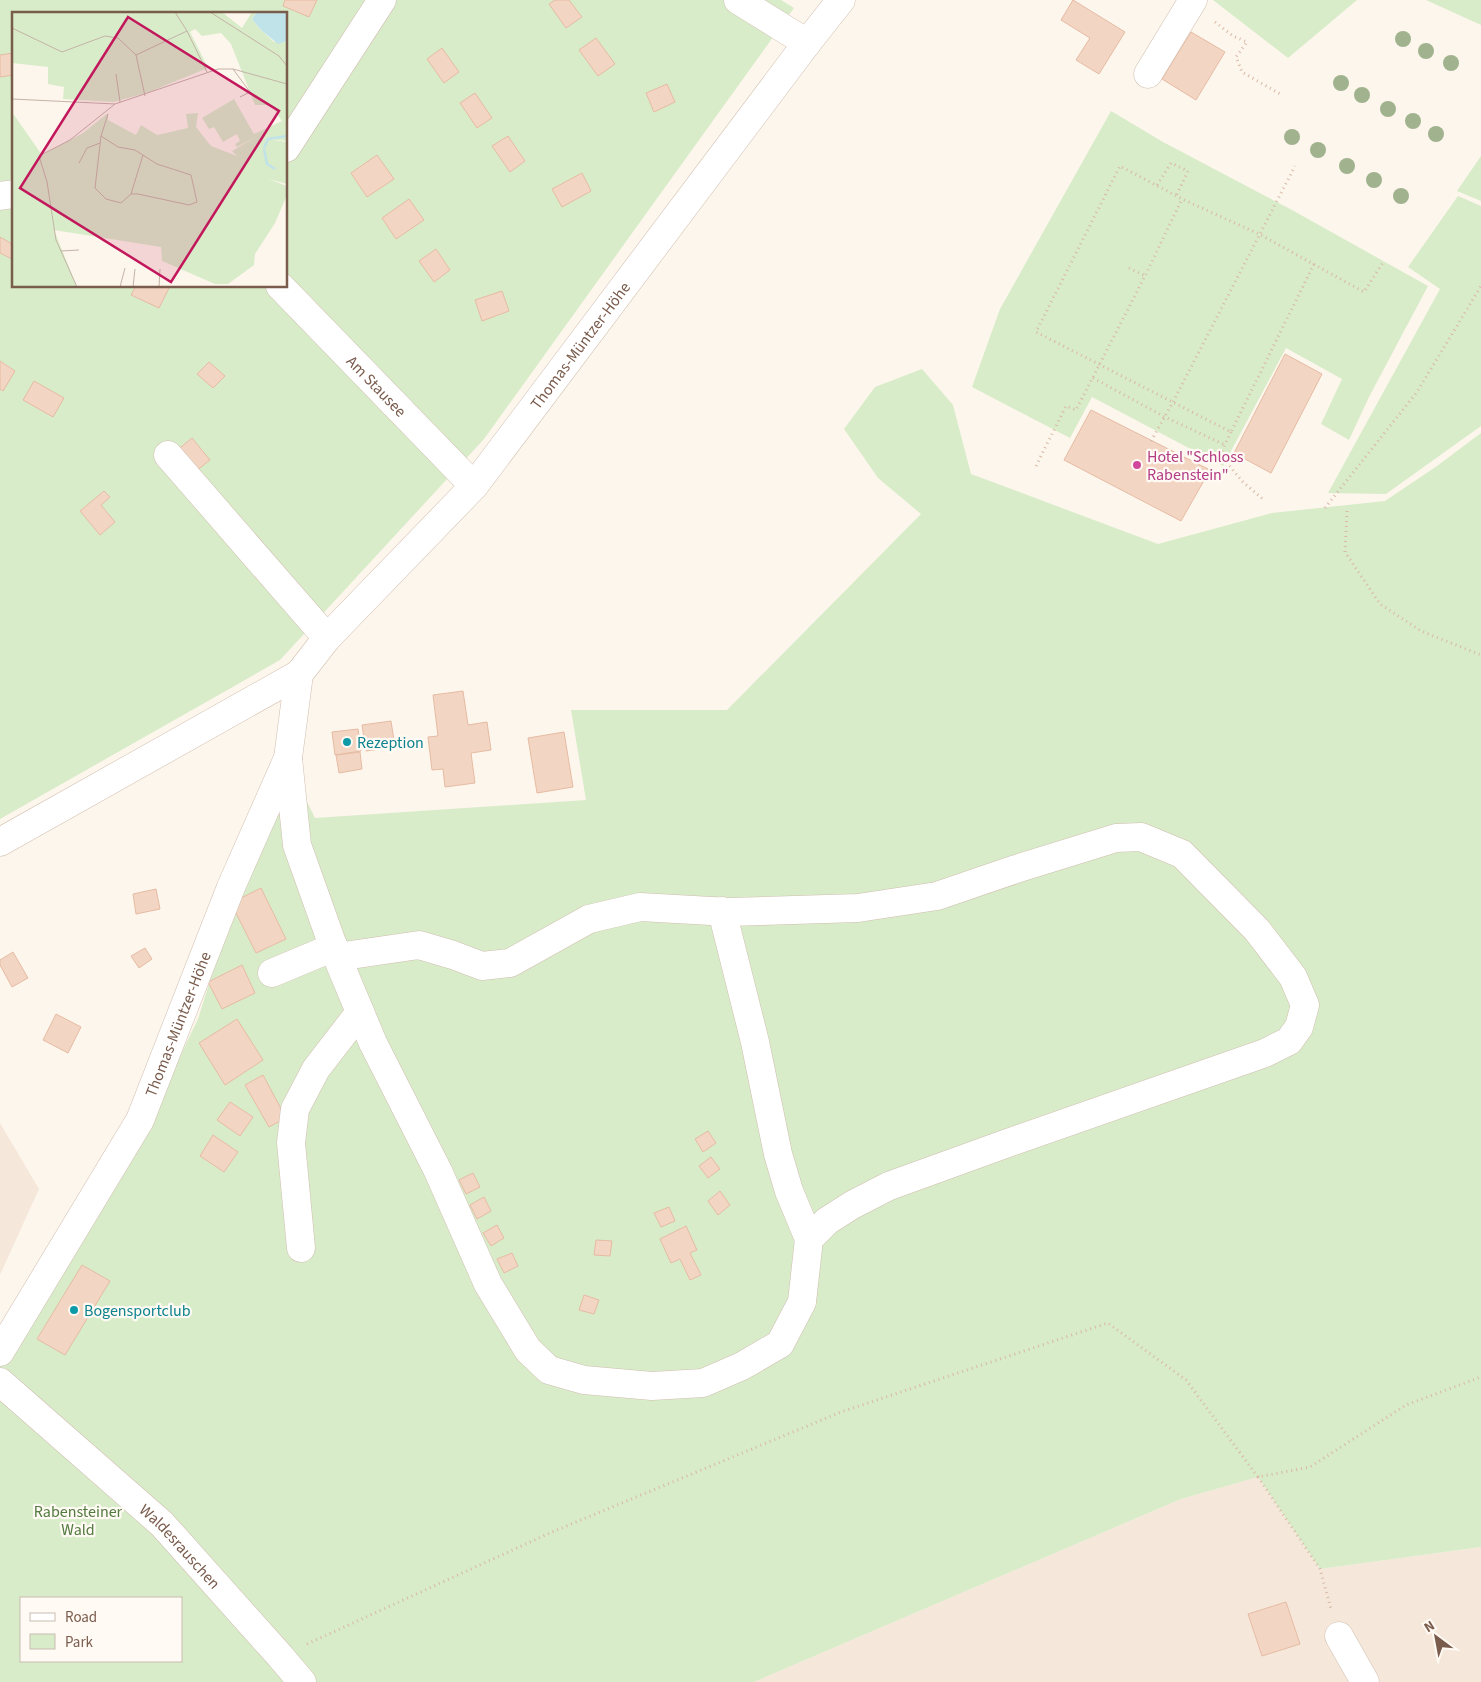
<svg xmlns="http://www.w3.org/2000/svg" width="1481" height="1682" viewBox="0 0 1481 1682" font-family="'Source Sans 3',sans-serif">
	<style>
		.residential { fill: #f5e8da }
		.green { fill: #d8ecc9; fill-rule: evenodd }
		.building { fill: #f3d5c3; stroke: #e6bba3 }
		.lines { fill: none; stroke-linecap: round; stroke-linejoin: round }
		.minor-casing { stroke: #d1beb0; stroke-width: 29 }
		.path { stroke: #d9b8a5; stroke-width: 3; stroke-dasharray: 1 4; stroke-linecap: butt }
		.minor { stroke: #fff; stroke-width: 28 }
		.tree { fill: #a0b28e }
		.hotel-dot { fill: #d1479c; stroke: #fffaf3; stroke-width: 2 }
		.culture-dot { fill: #0f9aa8; stroke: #fffaf3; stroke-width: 2 }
		.labels { text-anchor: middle; stroke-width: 4.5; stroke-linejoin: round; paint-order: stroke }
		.street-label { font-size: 16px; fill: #7a5c4d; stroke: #fffaf3 }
		.hotel-label { font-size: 16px; fill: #b23c85; stroke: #fffaf3; text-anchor: start }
		.culture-label { font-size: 16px; fill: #0d838f; stroke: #fffaf3; text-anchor: start }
		.park-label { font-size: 16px; fill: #537a41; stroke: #fffaf3 }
		.inset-river { fill: none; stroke: #bfe3e8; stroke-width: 2.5 }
		.inset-road { fill: none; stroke: #c5b3a7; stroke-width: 1 }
		.view { fill: #c2185b; fill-opacity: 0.15; stroke: #c2185b; stroke-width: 2.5 }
		.inset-edge { fill: none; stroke: #7a5c4d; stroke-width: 2.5 }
	</style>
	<rect width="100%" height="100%" fill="#fdf6ec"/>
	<path class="residential" d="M 0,1123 L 39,1189 L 0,1275 Z
		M 1258,1477 L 1320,1569 L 1481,1547 L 1481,1682 L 754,1682 L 1181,1499 Z"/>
	<path class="green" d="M 0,0 L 781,0 L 794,8 L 484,439 L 280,660 L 0,819 ZM 14,14 L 286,14 L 286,286 L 14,286 Z
		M 1213,0 L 1357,0 L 1288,58 Z
		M 1426,0 L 1481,0 L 1481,25 Z
		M 1111,111 L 1163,142 L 1292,210 L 1428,286 L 1369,397 L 1349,440 L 1321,424 L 1342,379 L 1286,348 L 1223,466 L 1092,397 L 1070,438 L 972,387 L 1000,309 Z
		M 1481,156 L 1481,201 L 1457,191 Z
		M 1458,196 L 1481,206 L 1481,426 L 1386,494 L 1328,493 L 1440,289 L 1408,267 Z
		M 922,369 L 953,405 L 971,474 L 1158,544 L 1272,513 L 1385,501 L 1437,466 L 1481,433 L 1481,1547 L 1320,1569 L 1258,1477 L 1181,1499 L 754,1682 L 0,1682 L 0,1350 L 122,1176 L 198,1019 L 246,865 L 290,767 L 315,818 L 586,800 L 571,710 L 727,710 L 921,514 L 878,478 L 844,429 L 875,387 ZM 21,1598 L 181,1598 L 181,1661 L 21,1661 Z"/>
	<path class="building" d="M 285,0 L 317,0 L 309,17 L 283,6 Z
		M 555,0 L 569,0 L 582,17 L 566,28 L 549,4 Z
		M 1073,0 L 1125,32 L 1099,74 L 1076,60 L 1090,38 L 1061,20 Z
		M 1191,32 L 1225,52 L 1196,100 L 1162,79 Z
		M 596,38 L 615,64 L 598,76 L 579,50 Z
		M 442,48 L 459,72 L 444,83 L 427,59 Z
		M 13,53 L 14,75 L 0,77 L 0,55 Z
		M 667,84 L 675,102 L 654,112 L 646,93 Z
		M 475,93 L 492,118 L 477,128 L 460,103 Z
		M 508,136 L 525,161 L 510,172 L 492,146 Z
		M 377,155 L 394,179 L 367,197 L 351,173 Z
		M 582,173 L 591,191 L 562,207 L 552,189 Z
		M 409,199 L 424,220 L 396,239 L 382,218 Z
		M 0,237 L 14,245 L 14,260 L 0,253 Z
		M 436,249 L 450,270 L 434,282 L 419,261 Z
		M 136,286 L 166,286 L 169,288 L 159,308 L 131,295 Z
		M 502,291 L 509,311 L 482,321 L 475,300 Z
		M 1285,354 L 1322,374 L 1271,473 L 1234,453 Z
		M 0,361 L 15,371 L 3,391 L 0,389 Z
		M 209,362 L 225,376 L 213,388 L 197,374 Z
		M 34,381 L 64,398 L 53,417 L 23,400 Z
		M 1091,410 L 1210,470 L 1181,521 L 1064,460 Z
		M 192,438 L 210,460 L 192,474 L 175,452 Z
		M 104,491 L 110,497 L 101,505 L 115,522 L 100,535 L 80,511 Z
		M 463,691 L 468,725 L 487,722 L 491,750 L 471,753 L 475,783 L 445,787 L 443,769 L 432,770 L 428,737 L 438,736 L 433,695 Z
		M 391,721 L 395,747 L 366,751 L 362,725 Z
		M 358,729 L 361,751 L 335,755 L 332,732 Z
		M 564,732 L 573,787 L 537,793 L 528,738 Z
		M 360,752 L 362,769 L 339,773 L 336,755 Z
		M 261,888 L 286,939 L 256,953 L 231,903 Z
		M 156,889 L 160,909 L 136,914 L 133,894 Z
		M 145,948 L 152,959 L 139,968 L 131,956 Z
		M 13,952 L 28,978 L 12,987 L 0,965 L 0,960 Z
		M 242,965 L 255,993 L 222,1009 L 208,982 Z
		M 56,1014 L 81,1027 L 68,1053 L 43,1040 Z
		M 237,1019 L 263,1060 L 225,1085 L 199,1043 Z
		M 263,1075 L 286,1118 L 269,1127 L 245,1085 Z
		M 230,1102 L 253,1117 L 240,1136 L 217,1120 Z
		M 708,1131 L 716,1143 L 703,1152 L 695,1139 Z
		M 213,1135 L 238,1152 L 224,1172 L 200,1156 Z
		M 711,1157 L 720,1169 L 708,1178 L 699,1166 Z
		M 473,1173 L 480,1187 L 466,1194 L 459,1180 Z
		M 720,1191 L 730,1205 L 718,1215 L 708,1201 Z
		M 484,1197 L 491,1211 L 477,1219 L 470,1205 Z
		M 669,1207 L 675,1221 L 661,1227 L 654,1213 Z
		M 497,1225 L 504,1238 L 491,1246 L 483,1233 Z
		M 686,1226 L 697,1250 L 690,1253 L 701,1275 L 690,1280 L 680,1259 L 671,1263 L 660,1239 Z
		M 596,1240 L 612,1241 L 610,1256 L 594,1255 Z
		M 512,1253 L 518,1266 L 504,1273 L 497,1259 Z
		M 82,1265 L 110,1281 L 65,1355 L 37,1339 Z
		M 584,1295 L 599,1300 L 594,1314 L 579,1310 Z
		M 1286,1602 L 1300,1644 L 1262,1656 L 1248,1614 Z"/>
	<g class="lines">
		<g class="minor-casing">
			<g id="minor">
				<path d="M 738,0 L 807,43"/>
				<path d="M 1148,74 L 1193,0"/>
				<path d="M 286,148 L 382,0"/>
				<path d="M 0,196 L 14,194"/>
				<path id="s1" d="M 280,286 L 474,486"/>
				<path d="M 168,455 L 327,638"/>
				<path d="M 288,758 L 297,845 L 337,957 L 419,945 L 453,955 L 482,966 L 510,963 L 589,919 L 640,907 L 729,912 L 858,908 L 937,896 L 1016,869 L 1116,838 L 1141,837 L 1182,854 L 1257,930 L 1293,977 L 1305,1005 L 1299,1027 L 1289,1041 L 1265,1053 L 1005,1144 L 889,1186 L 852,1205 L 827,1221 L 809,1239 L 802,1302 L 780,1344 L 742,1366 L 703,1383 L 652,1386 L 584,1380 L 549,1370 L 528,1350 L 488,1284 L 438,1171 L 373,1043 L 337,957"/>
				<path d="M 0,842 L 299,674"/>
				<path d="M 722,911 L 755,1042 L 778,1154 L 789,1191 L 809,1239"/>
				<path d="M 272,973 L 334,947"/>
				<path d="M 301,1248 L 291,1143 L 295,1109 L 316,1069 L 360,1012"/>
				<path id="s2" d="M 0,1352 L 140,1120 L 231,887 L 288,758 L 299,674 L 327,638 L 474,486 L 807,43 L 841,0"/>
				<path id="s3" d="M 0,1382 L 162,1524 L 280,1656 L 302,1682"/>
				<path d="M 1339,1636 L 1365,1682"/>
			</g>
		</g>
		<path class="path" d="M 1215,22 L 1233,36 L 1247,42 L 1236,57 L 1242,72 L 1280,94
			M 1157,185 L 1171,163 L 1188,171 L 1176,196
			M 1314,264 L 1231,432 L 1036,332 L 1120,166 L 1182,199 L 1259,234 L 1364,292 L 1384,261
			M 1129,268 L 1145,276
			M 1093,378 L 1165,417 L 1225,445
			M 1231,432 L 1220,455 L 1243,482 L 1264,500
			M 1151,441 L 1173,402 L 1295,166
			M 1036,466 L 1066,406 L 1076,410 L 1145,276 L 1182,199
			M 1325,508 L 1417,392 L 1481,286
			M 1347,511 L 1345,552 L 1380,604 L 1421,631 L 1481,655
			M 1258,1477 L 1320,1569 L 1331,1609
			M 307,1644 L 552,1532 L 841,1412 L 1108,1323 L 1186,1380 L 1258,1477 L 1310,1467 L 1406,1405 L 1481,1377"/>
		<use href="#minor" class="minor"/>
	</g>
	<g class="tree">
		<circle cx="1403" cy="39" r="8"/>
		<circle cx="1426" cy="51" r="8"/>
		<circle cx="1451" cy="63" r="8"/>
		<circle cx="1341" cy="83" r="8"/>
		<circle cx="1362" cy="95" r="8"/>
		<circle cx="1388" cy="109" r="8"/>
		<circle cx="1413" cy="121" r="8"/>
		<circle cx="1436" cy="134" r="8"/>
		<circle cx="1292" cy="137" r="8"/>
		<circle cx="1318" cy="150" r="8"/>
		<circle cx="1347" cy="166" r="8"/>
		<circle cx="1374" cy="180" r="8"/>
		<circle cx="1401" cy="196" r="8"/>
	</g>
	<circle class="hotel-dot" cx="1137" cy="465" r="5"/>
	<g class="culture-dot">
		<circle cx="347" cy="742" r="5"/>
		<circle cx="74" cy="1310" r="5"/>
	</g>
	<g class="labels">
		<g class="street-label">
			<text dy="6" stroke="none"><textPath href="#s2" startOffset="1180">Thomas-Müntzer-Höhe</textPath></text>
			<text dy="6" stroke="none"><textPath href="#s1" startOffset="139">Am Stausee</textPath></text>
			<text dy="6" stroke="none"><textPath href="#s2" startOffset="374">Thomas-Müntzer-Höhe</textPath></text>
			<text dy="6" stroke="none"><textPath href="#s3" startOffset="244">Waldesrauschen</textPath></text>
		</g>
		<g class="hotel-label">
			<text x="1147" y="462">Hotel "Schloss<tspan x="1147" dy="18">Rabenstein"</tspan></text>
		</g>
		<g class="culture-label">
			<text x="357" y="748">Rezeption</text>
			<text x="84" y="1316">Bogensportclub</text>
		</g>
		<g class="park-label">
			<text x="78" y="1517">Rabensteiner<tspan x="78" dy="18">Wald</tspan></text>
		</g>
	</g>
	<g transform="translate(12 12)">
		<rect width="275" height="275" fill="#fdf6ec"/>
		<path d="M 0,0 L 210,0 L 230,16 L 240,0 L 245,0 L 240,7 L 249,18 L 262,30 L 275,29 L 275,129 L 256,127 L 275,130 L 275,172 L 256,167 L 275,174 L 275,183 L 263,211 L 243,242 L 242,253 L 216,272 L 203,272 L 150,249 L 149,235 L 42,218 L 65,275 L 0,275 L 0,100 L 30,143 L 71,121 L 96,101 L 96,108 L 124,123 L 129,113 L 145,123 L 176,116 L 174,102 L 186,101 L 184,115 L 199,134 L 225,144 L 220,139 L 244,125 L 225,135 L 223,132 L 228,129 L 225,122 L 211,130 L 202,115 L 197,117 L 190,106 L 222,87 L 242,122 L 270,109 L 259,93 L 243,93 L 219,32 L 209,21 L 190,24 L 183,17 L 178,20 L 196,56 L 137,80 L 102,90 L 51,87 L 52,75 L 36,72 L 36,55 L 0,51 Z" fill="#d8ecc9"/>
		<path d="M 245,0 L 275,0 L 275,29 L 266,32 L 249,18 L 240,7 Z" fill="#bfe3e8"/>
		<path class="inset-river" d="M 252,136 L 256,127 L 275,124M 252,137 L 255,152 L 263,157"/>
		<path class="inset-road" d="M 198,0 L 267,44 L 275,54M 0,16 L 50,40 L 93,24 L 106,26 L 124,43 L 133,84M 175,19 L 195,60M 124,43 L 175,19 L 163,0M 221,57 L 238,80 L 228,85M 104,62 L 108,90M 0,87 L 103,92M 89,124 L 83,176 L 94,187 L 109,191 L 119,182 L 126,182 L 177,193 L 185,190 L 179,163 L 145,152 L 123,138 L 106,135 L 89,124 L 96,102M 67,151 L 75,136 L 88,131M 119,182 L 131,143M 49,239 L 67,238M 65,275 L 44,228 L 35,170 L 27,144 L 58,128 L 103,92 L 206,57 L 221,57 L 275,72M 108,275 L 113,256M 121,275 L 123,257M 147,275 L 148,257"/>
		<path class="view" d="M 116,5 L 267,99 L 159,270 L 8,176 Z"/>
		<rect width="275" height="275" class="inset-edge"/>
	</g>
	<rect x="20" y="1597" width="162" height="65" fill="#fffaf3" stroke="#cabbb1"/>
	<rect x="30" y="1613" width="25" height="8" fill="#ffffff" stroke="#cabbb1"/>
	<text x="65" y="1622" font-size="15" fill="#7a5c4d">Road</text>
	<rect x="30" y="1634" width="25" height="15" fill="#d8ecc9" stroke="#cabbb1"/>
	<text x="65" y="1647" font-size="15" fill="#7a5c4d">Park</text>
	<g transform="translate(1436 1637) rotate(328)" stroke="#fffaf3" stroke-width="4" paint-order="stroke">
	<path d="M0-4L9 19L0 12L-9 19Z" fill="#7a5c4d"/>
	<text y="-8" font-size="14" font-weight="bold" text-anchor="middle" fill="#7a5c4d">N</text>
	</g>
</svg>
